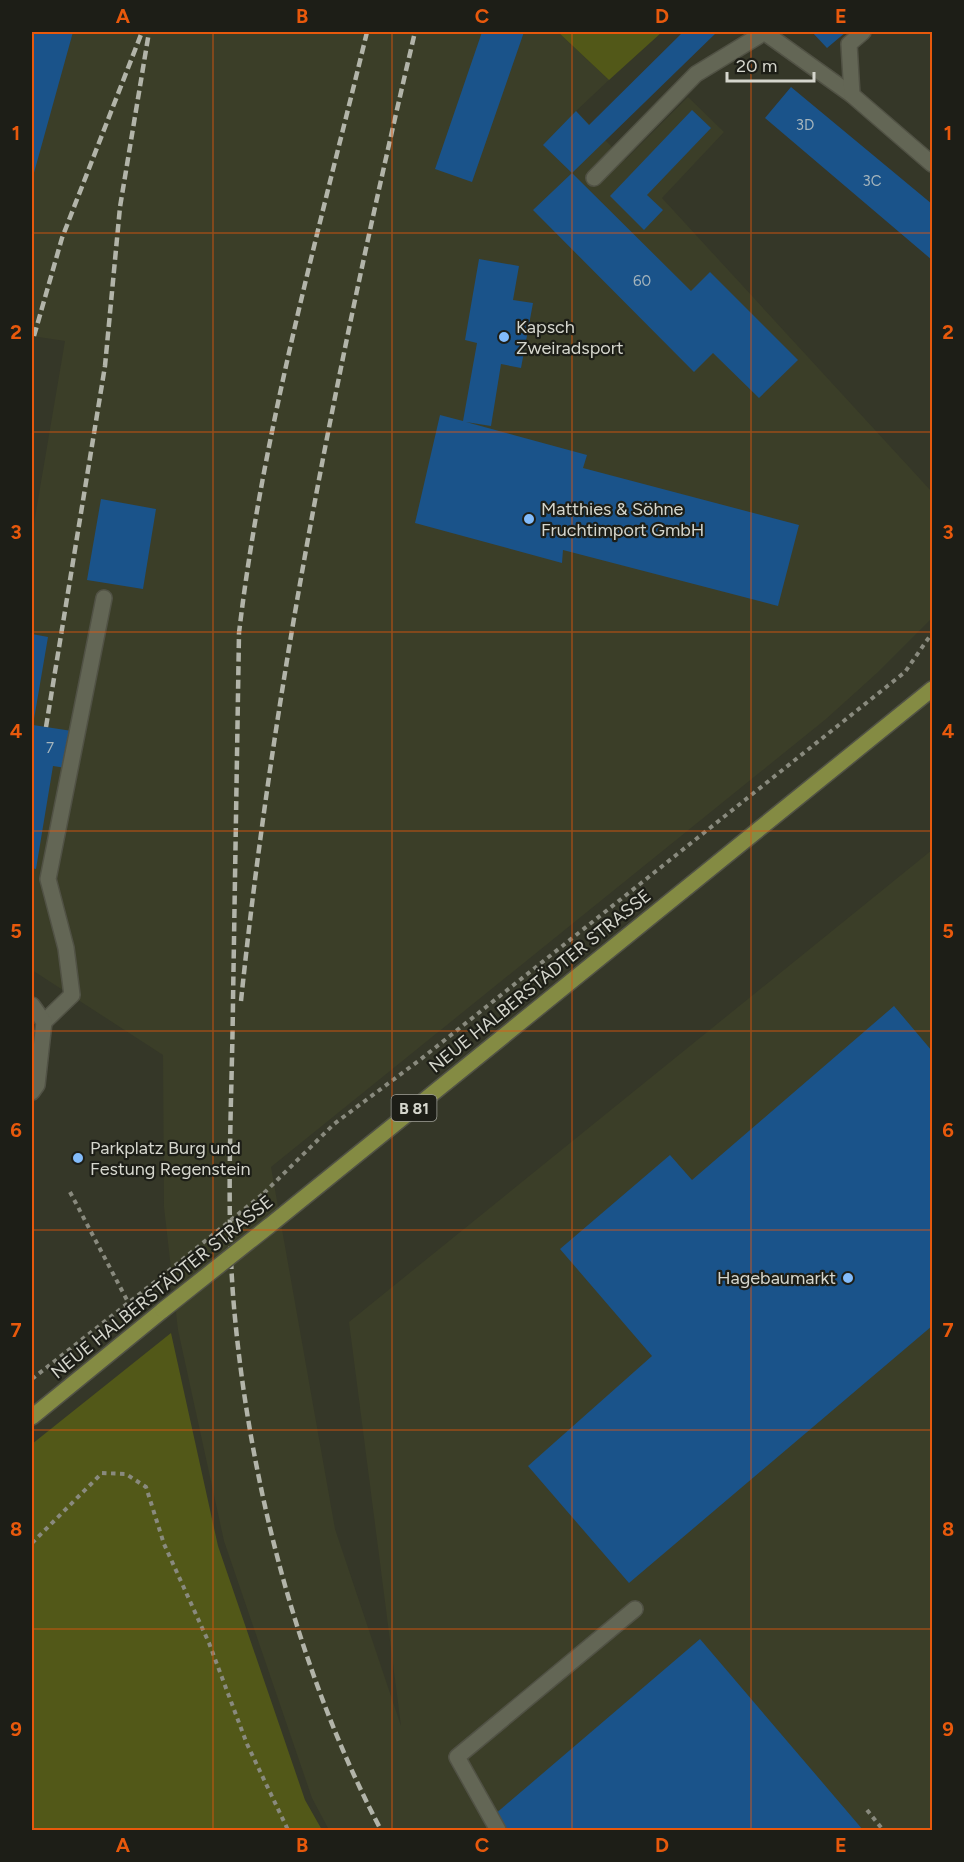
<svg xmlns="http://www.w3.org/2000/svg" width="964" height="1862" viewBox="0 0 964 1862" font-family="Figtree,sans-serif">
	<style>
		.built { fill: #3b3e28 }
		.green { fill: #525818 }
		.building { fill: #1a538a }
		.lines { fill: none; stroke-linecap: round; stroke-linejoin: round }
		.lane-casing { stroke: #515245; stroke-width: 18 }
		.street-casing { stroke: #515245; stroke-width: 18 }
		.primary-casing { stroke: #515245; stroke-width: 18 }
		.path { stroke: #898a7e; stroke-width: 4; stroke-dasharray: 4.5 4.5; stroke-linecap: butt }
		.lane { stroke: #636655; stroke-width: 15 }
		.street { stroke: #636655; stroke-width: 15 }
		.primary { stroke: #848b43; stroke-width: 15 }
		.rail { stroke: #b2b4a9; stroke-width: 4.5; stroke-dasharray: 9 4.5; stroke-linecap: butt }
		.primary-bridge-casing { stroke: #515245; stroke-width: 18; stroke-linecap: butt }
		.path-bridge { stroke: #898a7e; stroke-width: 4; stroke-dasharray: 4.5 4.5; stroke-linecap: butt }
		.primary-bridge { stroke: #848b43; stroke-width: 15 }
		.grid { fill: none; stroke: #e8590c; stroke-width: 1.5; stroke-opacity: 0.55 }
		.poi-dot { fill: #83bcfb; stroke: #1d1e17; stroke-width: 2 }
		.labels { text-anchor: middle; stroke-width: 4.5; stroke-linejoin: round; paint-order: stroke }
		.number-label { font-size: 15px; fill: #a6b5bc }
		.shield { fill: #1d1e17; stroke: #9e9f96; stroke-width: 1.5 }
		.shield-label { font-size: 16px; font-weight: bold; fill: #d5d6cd }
		.poi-label { font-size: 18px; fill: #d5d6cd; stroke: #1d1e17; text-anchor: start }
		.street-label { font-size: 18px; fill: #d5d6cd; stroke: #1d1e17 }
		.neatline { fill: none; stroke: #e8590c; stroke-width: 2 }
		.grid-label { font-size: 20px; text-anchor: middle; font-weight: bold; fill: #e8590c }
	</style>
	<rect width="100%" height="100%" fill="#353728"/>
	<path class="built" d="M 32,32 L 558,32 L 609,80 L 576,111 L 625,160 L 688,97 L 724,132 L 662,198 L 932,492 L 932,618 L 877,673 L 826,719 L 271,1167 L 335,1529 L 401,1726 L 349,1322 L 932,850 L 932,1830 L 329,1830 L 312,1798 L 224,1541 L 178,1330 L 164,1207 L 163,1055 L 32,970 L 32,535 L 65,341 L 32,336 Z"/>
	<path class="green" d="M 558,32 L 662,32 L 609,80 Z
		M 171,1333 L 218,1546 L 305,1800 L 322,1830 L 32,1830 L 32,1444 Z"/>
	<path class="building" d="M 32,32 L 73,32 L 32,180 Z
		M 482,32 L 524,32 L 472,182 L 435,169 Z
		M 683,32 L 717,32 L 572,173 L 543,145 L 576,111 L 589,125 Z
		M 812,32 L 846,32 L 827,48 Z
		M 791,87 L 932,204 L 932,260 L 765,118 Z
		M 692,110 L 711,128 L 647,195 L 663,210 L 644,230 L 610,196 Z
		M 572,173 L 691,291 L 710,272 L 798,360 L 759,398 L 713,353 L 694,372 L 533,210 Z
		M 479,259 L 519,266 L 513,300 L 533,303 L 521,368 L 501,364 L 491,426 L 466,422 L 587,455 L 583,468 L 799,525 L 778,606 L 563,550 L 562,563 L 415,523 L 440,415 L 463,421 L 477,343 L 465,340 Z
		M 101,499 L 156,509 L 143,589 L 87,580 Z
		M 32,634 L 48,637 L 33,725 L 72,731 L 66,768 L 53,766 L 36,869 L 32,868 Z
		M 894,1006 L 932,1051 L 932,1326 L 629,1583 L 528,1466 L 652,1356 L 560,1249 L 670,1155 L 692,1180 Z
		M 700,1639 L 863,1830 L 507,1830 L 494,1815 Z"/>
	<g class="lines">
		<g class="lane-casing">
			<path id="lane" d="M 764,32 L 852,95
				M 594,178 L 696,74 L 765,32
				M 44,1022 L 72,995 L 66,948 L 48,879 L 104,598
				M 498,1830 L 457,1757 L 635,1609"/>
		</g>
		<g class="street-casing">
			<path id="street" d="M 863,32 L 849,44 L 852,95 L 932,164
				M 32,1005 L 44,1022 L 37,1085 L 32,1092"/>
		</g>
		<g class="primary-casing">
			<path id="primary" d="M 269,1226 L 932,689
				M 32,1417 L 163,1310"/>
		</g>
		<path class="path" d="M 70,1192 L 128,1302
			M 264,1193 L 334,1124 L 421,1059 L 905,672 L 932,633
			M 32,1379 L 161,1277
			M 32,1543 L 102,1473 L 126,1474 L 146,1487 L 164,1544 L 209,1643 L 247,1744 L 288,1830
			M 867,1810 L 883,1830"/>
		<use href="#lane" class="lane"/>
		<use href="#street" class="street"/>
		<use href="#primary" class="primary"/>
		<path class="rail" d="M 367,32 C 319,231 263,429 239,633 C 237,756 235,878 233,1001 C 232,1099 226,1198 233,1295 C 247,1474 297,1671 381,1830
			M 34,336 L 62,238 L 142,32
			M 46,727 L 105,366 L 120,207 L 149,32
			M 241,1001 C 275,674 340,351 415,32"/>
		<g class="primary-bridge-casing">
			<path id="primary-bridge" d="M 163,1310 L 269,1226"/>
		</g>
		<path class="path-bridge" d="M 161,1277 L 264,1193"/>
		<use href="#primary-bridge" class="primary-bridge"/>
	</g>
	<path class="grid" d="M 213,32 L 213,1830M 392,32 L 392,1830M 572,32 L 572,1830M 751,32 L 751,1830M 32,233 L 932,233M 32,432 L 932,432M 32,632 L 932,632M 32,831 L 932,831M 32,1031 L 932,1031M 32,1230 L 932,1230M 32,1430 L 932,1430M 32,1629 L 932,1629"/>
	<g class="poi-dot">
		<circle cx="504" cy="337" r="6"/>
		<circle cx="529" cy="519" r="6"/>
		<circle cx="78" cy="1158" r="6"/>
		<circle cx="848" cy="1278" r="6"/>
	</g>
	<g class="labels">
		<g class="number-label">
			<text x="805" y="130">3D</text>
			<text x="872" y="186">3C</text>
			<text x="642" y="286">60</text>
			<text x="50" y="753">7</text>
		</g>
		<rect class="shield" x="391.5" y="1095" width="45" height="26" rx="4.5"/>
		<g class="shield-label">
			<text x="414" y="1114">B 81</text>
		</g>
		<g class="poi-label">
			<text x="516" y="333">Kapsch<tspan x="516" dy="21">Zweiradsport</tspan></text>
			<text x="541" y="515">Matthies &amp; Söhne<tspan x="541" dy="21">Fruchtimport GmbH</tspan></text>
			<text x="90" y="1154">Parkplatz Burg und<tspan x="90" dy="21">Festung Regenstein</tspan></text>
			<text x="836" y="1284" text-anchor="end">Hagebaumarkt</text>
		</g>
		<g class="street-label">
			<text transform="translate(540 981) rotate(-39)" y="6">NEUE HALBERSTÄDTER STRASSE</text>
			<text transform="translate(162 1287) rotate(-39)" y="6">NEUE HALBERSTÄDTER STRASSE</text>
		</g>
	</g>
	<rect width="964" height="1862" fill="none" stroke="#1d1e17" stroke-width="66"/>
	<path d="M727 72v9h87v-9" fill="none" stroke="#d5d6cd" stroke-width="3"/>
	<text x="736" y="72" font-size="18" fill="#d5d6cd" stroke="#1d1e17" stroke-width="4.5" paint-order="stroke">20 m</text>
	<rect x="33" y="33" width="898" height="1796" class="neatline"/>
	<g class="grid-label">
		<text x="123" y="23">A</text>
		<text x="302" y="23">B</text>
		<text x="482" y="23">C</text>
		<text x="662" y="23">D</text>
		<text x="841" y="23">E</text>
		<text x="16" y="140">1</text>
		<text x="948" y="140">1</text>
		<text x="16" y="339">2</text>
		<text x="948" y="339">2</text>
		<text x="16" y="539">3</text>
		<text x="948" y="539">3</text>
		<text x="16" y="738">4</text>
		<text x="948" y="738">4</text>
		<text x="16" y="938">5</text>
		<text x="948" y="938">5</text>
		<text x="16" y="1137">6</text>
		<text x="948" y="1137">6</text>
		<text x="16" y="1337">7</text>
		<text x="948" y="1337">7</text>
		<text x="16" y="1536">8</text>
		<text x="948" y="1536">8</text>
		<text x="16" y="1736">9</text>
		<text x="948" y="1736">9</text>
		<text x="123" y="1852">A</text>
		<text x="302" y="1852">B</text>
		<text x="482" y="1852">C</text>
		<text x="662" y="1852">D</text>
		<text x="841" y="1852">E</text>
	</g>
</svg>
